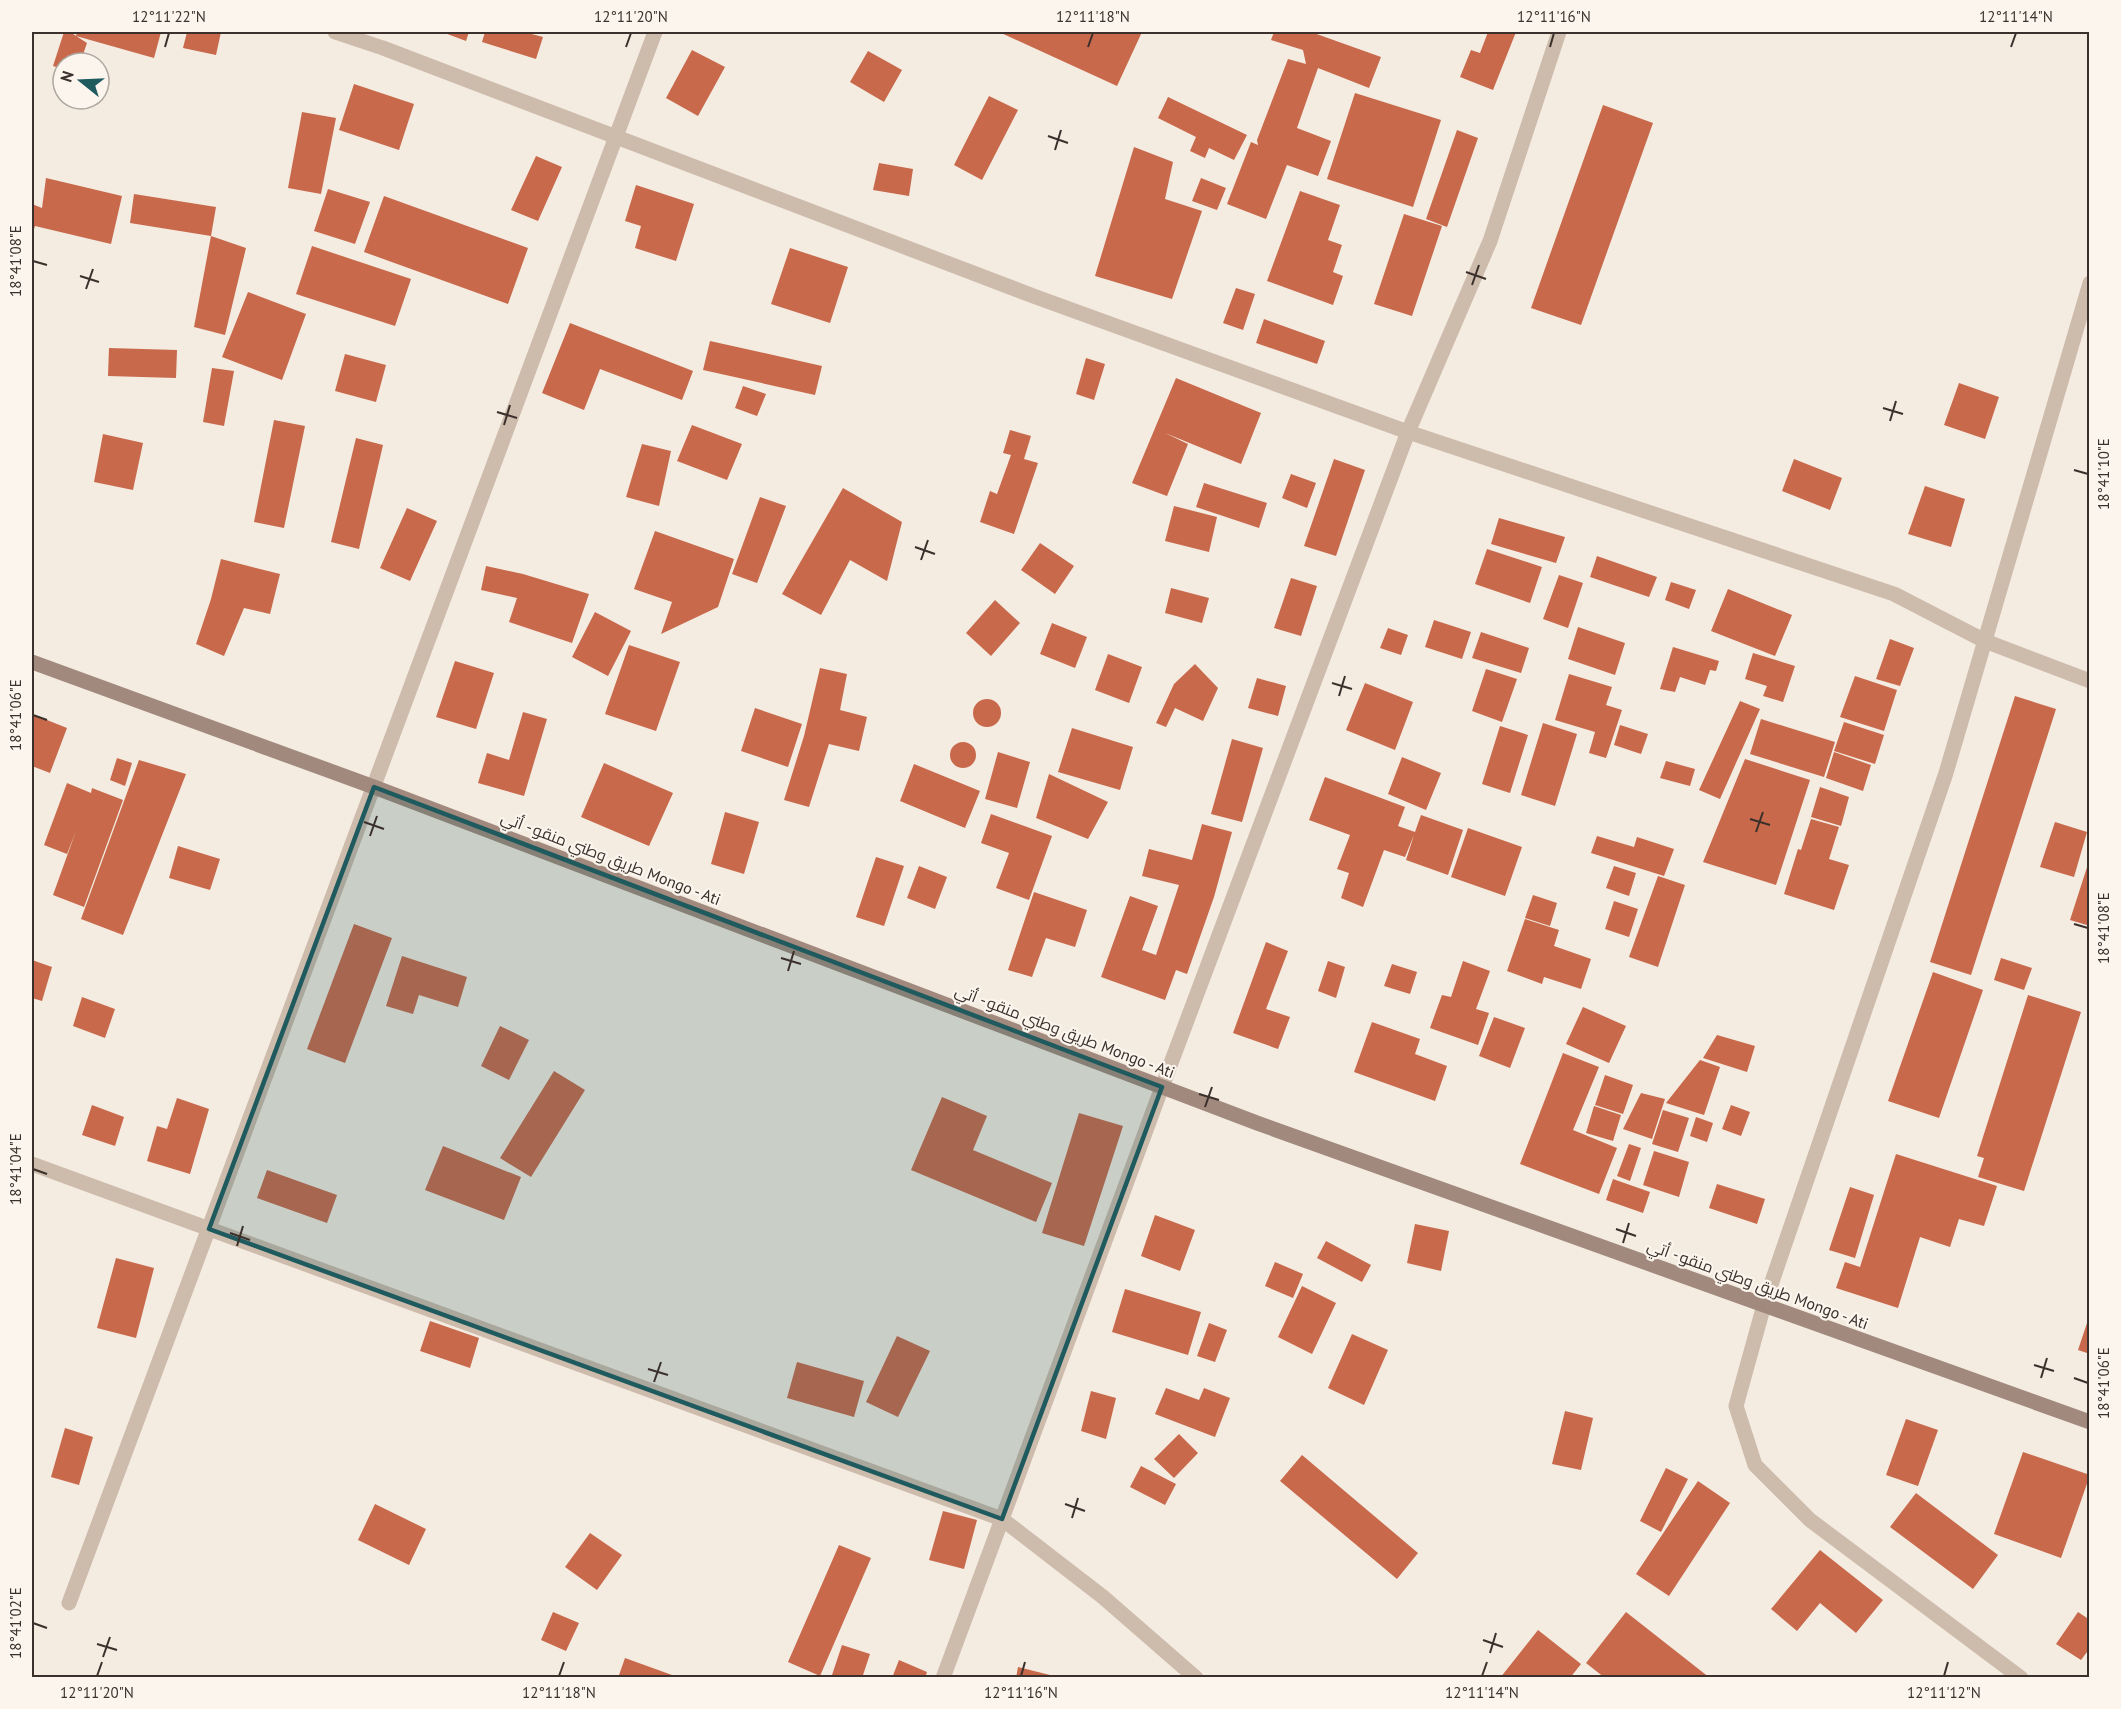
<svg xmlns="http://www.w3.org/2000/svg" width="2121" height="1709" viewBox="0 0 2121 1709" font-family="'PT Sans',Cairo,sans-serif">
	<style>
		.building { fill: #c8694b }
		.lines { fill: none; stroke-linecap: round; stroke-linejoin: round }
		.minor { stroke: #cdbbac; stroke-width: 15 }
		.secondary { stroke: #a18a7d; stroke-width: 15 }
		.marked { fill: #1f5a5e; fill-opacity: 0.2; stroke: #1f5a5e; stroke-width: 4.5; stroke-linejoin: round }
		.ticks { fill: none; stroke: #3b302b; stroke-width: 2 }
		.labels { text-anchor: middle; stroke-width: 4.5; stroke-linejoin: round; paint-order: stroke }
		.street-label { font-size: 16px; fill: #3b302b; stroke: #fbf5ee }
		.neatline { fill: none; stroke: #3b302b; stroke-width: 2 }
		.ticks-label { font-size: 15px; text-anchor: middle; fill: #3b302b }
	</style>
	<rect width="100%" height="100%" fill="#f4ebe1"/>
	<path class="building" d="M 64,32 L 70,32 L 87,43 L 80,63 L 63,63 L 63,69 L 53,66 Z
		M 77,32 L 161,32 L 154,58 L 76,36 Z
		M 187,32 L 221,32 L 216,55 L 183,48 Z
		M 442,32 L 469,32 L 466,41 Z
		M 485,32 L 524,32 L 543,37 L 536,59 L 482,42 Z
		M 999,32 L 1142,32 L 1117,86 Z
		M 1274,32 L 1311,32 L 1381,57 L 1369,88 L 1318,68 L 1297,128 L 1331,141 L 1318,176 L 1287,165 L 1266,219 L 1227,204 L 1251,142 L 1258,145 L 1257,140 L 1288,59 L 1306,64 L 1303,50 L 1271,40 Z
		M 1488,32 L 1516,32 L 1493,90 L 1460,77 L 1471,50 L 1480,53 Z
		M 692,50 L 725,67 L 698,116 L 666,98 Z
		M 868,51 L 902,70 L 884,102 L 850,82 Z
		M 354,84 L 414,104 L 399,150 L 339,130 Z
		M 1355,93 L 1441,120 L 1413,207 L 1327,179 Z
		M 989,96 L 1018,110 L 982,180 L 954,165 Z
		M 1168,97 L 1247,135 L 1234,160 L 1209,148 L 1205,158 L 1190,151 L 1196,137 L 1158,118 Z
		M 1603,105 L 1653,123 L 1581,325 L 1531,308 Z
		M 302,112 L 336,118 L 321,194 L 288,188 Z
		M 1457,130 L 1478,138 L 1447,227 L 1426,219 Z
		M 1134,147 L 1173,162 L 1165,199 L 1202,211 L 1172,299 L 1095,276 Z
		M 536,156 L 562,167 L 538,221 L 511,210 Z
		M 879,163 L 913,169 L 909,196 L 873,190 Z
		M 46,178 L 122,196 L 111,244 L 35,226 L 32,235 L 32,204 L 42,208 Z
		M 1201,178 L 1226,188 L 1217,210 L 1192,201 Z
		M 636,185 L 694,204 L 676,261 L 635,248 L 641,226 L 625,221 Z
		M 328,189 L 370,202 L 355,244 L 314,231 Z
		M 1300,191 L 1340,205 L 1328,240 L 1342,245 L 1333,272 L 1343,276 L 1333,305 L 1267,281 Z
		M 134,194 L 216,207 L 211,236 L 130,223 Z
		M 384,196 L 528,248 L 508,304 L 364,252 Z
		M 1404,214 L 1442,226 L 1412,316 L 1374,304 Z
		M 211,236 L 246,248 L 225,335 L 194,327 Z
		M 312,246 L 411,279 L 395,326 L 296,294 Z
		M 790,248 L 848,267 L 830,323 L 771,304 Z
		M 1236,288 L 1255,294 L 1243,330 L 1223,323 Z
		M 248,292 L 306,314 L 282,380 L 222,357 Z
		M 1264,319 L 1325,341 L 1317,364 L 1256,343 Z
		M 570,323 L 693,371 L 682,400 L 600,369 L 584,410 L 542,393 Z
		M 710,341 L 822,366 L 815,395 L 703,370 Z
		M 109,348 L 177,350 L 176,378 L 108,376 Z
		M 345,354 L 386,365 L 376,402 L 335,391 Z
		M 1086,358 L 1105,364 L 1094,400 L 1076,394 Z
		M 212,368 L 234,371 L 224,426 L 203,422 Z
		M 1176,378 L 1261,413 L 1241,464 L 1165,433 L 1188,444 L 1167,496 L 1132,483 Z
		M 1959,383 L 1999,397 L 1985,439 L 1944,425 Z
		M 743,386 L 766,394 L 757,416 L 735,408 Z
		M 274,420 L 305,426 L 284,528 L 254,522 Z
		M 692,425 L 742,444 L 727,480 L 677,461 Z
		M 1010,430 L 1031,436 L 1024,459 L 1038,463 L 1014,534 L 980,522 L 990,491 L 997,494 L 1011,455 L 1003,453 Z
		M 103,434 L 143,443 L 133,490 L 94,482 Z
		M 356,438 L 383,445 L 359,549 L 331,542 Z
		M 642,444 L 671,451 L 659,506 L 626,497 Z
		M 1334,459 L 1365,470 L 1336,556 L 1304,546 Z
		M 1794,459 L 1842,478 L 1830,510 L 1782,491 Z
		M 1291,474 L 1316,483 L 1307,508 L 1282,498 Z
		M 1204,483 L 1267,503 L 1259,528 L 1196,507 Z
		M 1925,486 L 1965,499 L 1951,547 L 1908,534 Z
		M 843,488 L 902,522 L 887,581 L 850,560 L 821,615 L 782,594 Z
		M 760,497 L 786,506 L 757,583 L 732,574 Z
		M 1174,506 L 1217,517 L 1209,552 L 1165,541 Z
		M 407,508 L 437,521 L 410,581 L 380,568 Z
		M 1499,518 L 1565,537 L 1556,563 L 1491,544 Z
		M 655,531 L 734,559 L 718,607 L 661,634 L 672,602 L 634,589 Z
		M 1040,543 L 1074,566 L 1055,594 L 1021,570 Z
		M 1487,549 L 1542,567 L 1530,603 L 1475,584 Z
		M 1597,556 L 1657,577 L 1649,597 L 1590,577 Z
		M 221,559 L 280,574 L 270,614 L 244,608 L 224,656 L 196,644 L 211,599 Z
		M 486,566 L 523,574 L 589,594 L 572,643 L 509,622 L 517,598 L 481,590 Z
		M 1559,575 L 1583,583 L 1568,628 L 1543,619 Z
		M 1291,578 L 1317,586 L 1301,636 L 1274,628 Z
		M 1671,582 L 1696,590 L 1689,609 L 1665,600 Z
		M 1171,588 L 1209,598 L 1202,623 L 1165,613 Z
		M 1728,589 L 1792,615 L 1775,656 L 1711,631 Z
		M 995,600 L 1020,623 L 991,656 L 966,633 Z
		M 595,612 L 631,631 L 608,676 L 572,657 Z
		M 1434,620 L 1471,632 L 1462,659 L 1425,647 Z
		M 1052,623 L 1087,637 L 1075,668 L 1040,654 Z
		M 1578,627 L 1625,643 L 1615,675 L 1568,659 Z
		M 1388,628 L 1408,635 L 1401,655 L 1380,648 Z
		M 1481,632 L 1529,648 L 1521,673 L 1472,658 Z
		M 1890,639 L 1914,648 L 1900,686 L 1876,679 Z
		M 629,645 L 680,662 L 656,731 L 605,714 Z
		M 1673,647 L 1719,661 L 1716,671 L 1710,670 L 1705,685 L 1680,677 L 1675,692 L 1660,689 Z
		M 1753,653 L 1795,666 L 1783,702 L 1763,696 L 1767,686 L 1745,679 Z
		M 1108,654 L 1142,667 L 1129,703 L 1095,690 Z
		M 455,661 L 494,673 L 476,729 L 436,717 Z
		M 1195,664 L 1218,688 L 1203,721 L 1175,708 L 1166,727 L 1156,723 L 1174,684 Z
		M 820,668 L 847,674 L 840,710 L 867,717 L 859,751 L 829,744 L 809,807 L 784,800 L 804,736 Z
		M 1486,669 L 1517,679 L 1502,722 L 1472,711 Z
		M 1569,674 L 1612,687 L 1606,705 L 1622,710 L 1606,758 L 1589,753 L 1595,732 L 1555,720 Z
		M 1855,676 L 1897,690 L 1884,731 L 1840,717 Z
		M 1257,678 L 1286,686 L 1278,716 L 1248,708 Z
		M 1365,683 L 1413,702 L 1395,750 L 1346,730 Z
		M 2015,696 L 2056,709 L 1971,975 L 1930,962 Z
		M973 713a14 14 0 1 1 28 0a14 14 0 1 1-28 0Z
		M 1740,701 L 1760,709 L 1720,799 L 1699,790 Z
		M 755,708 L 802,724 L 788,767 L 741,751 Z
		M 523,712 L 547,719 L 524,796 L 478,783 L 487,753 L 509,760 Z
		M 32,714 L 67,728 L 50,773 L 32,766 Z
		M 1761,719 L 1835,742 L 1824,777 L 1750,754 Z
		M 1844,722 L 1884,735 L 1875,764 L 1834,751 Z
		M 1543,723 L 1577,734 L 1555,806 L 1521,795 Z
		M 1620,725 L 1648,734 L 1641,754 L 1614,745 Z
		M 1500,726 L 1528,735 L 1510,793 L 1482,784 Z
		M 1072,728 L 1133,747 L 1120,790 L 1058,772 Z
		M 1232,739 L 1263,748 L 1242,822 L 1211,814 Z
		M950 755a13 13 0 1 1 26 0a13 13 0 1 1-26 0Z
		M 998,752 L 1030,762 L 1017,808 L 985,799 Z
		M 1834,752 L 1871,765 L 1863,791 L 1826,778 Z
		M 1402,757 L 1441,773 L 1426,810 L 1388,794 Z
		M 117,758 L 132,763 L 125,786 L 110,780 Z
		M 1745,759 L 1810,780 L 1776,885 L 1703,862 Z
		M 139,760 L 186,774 L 123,935 L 81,919 Z
		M 1666,761 L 1695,769 L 1690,786 L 1660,778 Z
		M 604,763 L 673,793 L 649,846 L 581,817 Z
		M 914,764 L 980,791 L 965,828 L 900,801 Z
		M 1049,774 L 1108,802 L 1088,839 L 1036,818 Z
		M 1325,777 L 1405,807 L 1398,826 L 1415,832 L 1421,815 L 1463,830 L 1448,875 L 1406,860 L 1414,835 L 1405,857 L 1384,850 L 1363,907 L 1341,898 L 1349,873 L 1337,869 L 1350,835 L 1309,820 Z
		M 67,783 L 91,793 L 92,788 L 123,800 L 84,907 L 53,895 L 76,831 L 67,854 L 44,845 Z
		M 1820,787 L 1849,797 L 1841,826 L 1811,817 Z
		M 725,812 L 759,822 L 744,874 L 711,864 Z
		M 991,814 L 1052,836 L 1029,900 L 996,888 L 1009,853 L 981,843 Z
		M 1811,819 L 1839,827 L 1829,859 L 1849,865 L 1834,910 L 1784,894 L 1798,849 L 1801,850 Z
		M 2055,822 L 2087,832 L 2074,877 L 2040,867 Z
		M 1202,824 L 1232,832 L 1214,897 L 1187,974 L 1176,970 L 1165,1000 L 1101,977 L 1130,896 L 1158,906 L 1142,950 L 1156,955 L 1179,885 L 1142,876 L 1149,849 L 1192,860 Z
		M 1468,828 L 1522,847 L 1505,896 L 1451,877 Z
		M 1597,836 L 1634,847 L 1637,837 L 1674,849 L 1664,876 L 1591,853 Z
		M 178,846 L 220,859 L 210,890 L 169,878 Z
		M 876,857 L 904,866 L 884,926 L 856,917 Z
		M 2089,861 L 2090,861 L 2090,926 L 2070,920 Z
		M 919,866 L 947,877 L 935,909 L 907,898 Z
		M 1614,866 L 1636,873 L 1629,896 L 1606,888 Z
		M 1658,876 L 1685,885 L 1658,967 L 1629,957 Z
		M 1034,892 L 1087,910 L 1075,947 L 1046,938 L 1032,977 L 1008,970 Z
		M 1533,895 L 1557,903 L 1550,926 L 1525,918 Z
		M 1614,901 L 1638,909 L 1629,937 L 1605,929 Z
		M 1525,919 L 1559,930 L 1554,946 L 1591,959 L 1581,989 L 1544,977 L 1542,984 L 1507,971 Z
		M 354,924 L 392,938 L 345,1063 L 307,1049 Z
		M 1266,942 L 1288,951 L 1266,1009 L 1290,1017 L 1278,1049 L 1233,1033 Z
		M 402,956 L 467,977 L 458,1007 L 419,995 L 413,1014 L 386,1006 Z
		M 2001,958 L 2032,968 L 2024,990 L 1994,980 Z
		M 32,960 L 52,967 L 42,1001 L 32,998 Z
		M 1328,961 L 1345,967 L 1336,998 L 1318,991 Z
		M 1463,961 L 1490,971 L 1476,1009 L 1489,1013 L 1478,1045 L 1430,1028 L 1442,995 L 1451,997 Z
		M 1392,964 L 1417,972 L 1410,994 L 1384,986 Z
		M 1933,972 L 1983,990 L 1939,1118 L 1888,1101 Z
		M 2028,995 L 2081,1012 L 2024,1191 L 1978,1177 L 1984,1158 L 1977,1156 Z
		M 82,997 L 115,1009 L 105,1038 L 73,1026 Z
		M 1583,1007 L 1626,1026 L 1609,1063 L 1566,1044 Z
		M 1494,1017 L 1525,1028 L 1510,1068 L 1479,1056 Z
		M 1372,1022 L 1420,1039 L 1415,1054 L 1447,1066 L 1435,1101 L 1354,1072 Z
		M 500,1026 L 529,1040 L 509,1080 L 481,1066 Z
		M 1717,1035 L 1755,1046 L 1747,1072 L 1703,1058 Z
		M 1563,1053 L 1599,1067 L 1573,1130 L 1617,1148 L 1599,1194 L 1520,1164 Z
		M 1700,1060 L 1720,1067 L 1704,1115 L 1666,1103 Z
		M 554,1071 L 585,1090 L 531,1177 L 500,1158 Z
		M 1605,1075 L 1633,1085 L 1623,1114 L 1595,1105 Z
		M 1641,1093 L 1665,1099 L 1652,1139 L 1623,1129 Z
		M 942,1097 L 987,1116 L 973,1150 L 1052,1183 L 1036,1222 L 911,1170 Z
		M 177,1098 L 209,1109 L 190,1174 L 147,1161 L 157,1126 L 167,1129 Z
		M 92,1105 L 124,1117 L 115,1146 L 82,1135 Z
		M 1731,1105 L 1750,1112 L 1741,1136 L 1722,1129 Z
		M 1594,1106 L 1621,1115 L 1613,1141 L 1586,1133 Z
		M 1663,1110 L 1689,1118 L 1678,1152 L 1652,1144 Z
		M 1079,1113 L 1123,1126 L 1084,1246 L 1042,1233 Z
		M 1696,1117 L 1713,1123 L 1707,1142 L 1690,1136 Z
		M 1629,1144 L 1641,1148 L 1630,1181 L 1617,1176 Z
		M 443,1146 L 521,1177 L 504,1220 L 425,1190 Z
		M 1654,1151 L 1689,1162 L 1679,1197 L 1643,1185 Z
		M 1896,1154 L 1997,1186 L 1984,1226 L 1959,1219 L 1950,1247 L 1920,1237 L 1898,1308 L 1836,1288 L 1845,1262 L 1860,1267 Z
		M 267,1170 L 337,1195 L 327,1223 L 257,1198 Z
		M 1613,1179 L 1650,1192 L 1643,1213 L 1606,1200 Z
		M 1717,1184 L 1765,1199 L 1757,1224 L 1709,1208 Z
		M 1850,1187 L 1874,1195 L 1855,1258 L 1829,1250 Z
		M 1155,1215 L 1195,1230 L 1180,1271 L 1141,1256 Z
		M 1415,1224 L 1449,1231 L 1441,1271 L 1407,1263 Z
		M 1326,1241 L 1371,1265 L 1362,1282 L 1317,1258 Z
		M 116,1258 L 154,1268 L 136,1338 L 97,1328 Z
		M 1275,1262 L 1303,1274 L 1293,1298 L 1265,1286 Z
		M 1302,1286 L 1336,1303 L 1312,1354 L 1278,1337 Z
		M 1125,1289 L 1201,1312 L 1188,1355 L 1112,1332 Z
		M 2089,1317 L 2090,1317 L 2090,1354 L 2078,1350 Z
		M 430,1321 L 479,1338 L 470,1368 L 420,1351 Z
		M 1209,1323 L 1227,1330 L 1215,1362 L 1197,1356 Z
		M 1352,1334 L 1388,1350 L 1364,1405 L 1328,1388 Z
		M 897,1336 L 930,1351 L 898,1417 L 866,1402 Z
		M 797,1362 L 864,1381 L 854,1417 L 787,1398 Z
		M 1166,1388 L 1199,1400 L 1204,1388 L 1230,1398 L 1215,1437 L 1155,1414 Z
		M 1091,1391 L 1116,1398 L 1106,1439 L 1081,1431 Z
		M 1565,1411 L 1593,1418 L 1581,1470 L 1552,1464 Z
		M 1906,1419 L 1938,1430 L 1918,1486 L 1886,1475 Z
		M 65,1428 L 93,1437 L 79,1485 L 51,1477 Z
		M 1179,1434 L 1198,1453 L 1174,1478 L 1154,1459 Z
		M 2023,1452 L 2090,1475 L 2061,1558 L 1994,1534 Z
		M 1302,1455 L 1418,1553 L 1397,1579 L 1280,1481 Z
		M 1141,1466 L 1176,1484 L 1165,1505 L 1130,1487 Z
		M 1666,1468 L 1688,1479 L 1661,1532 L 1640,1521 Z
		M 1698,1481 L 1730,1503 L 1669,1596 L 1636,1574 Z
		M 1916,1493 L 1998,1555 L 1973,1589 L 1890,1527 Z
		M 375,1504 L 426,1529 L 409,1565 L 358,1540 Z
		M 943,1511 L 977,1520 L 964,1569 L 929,1560 Z
		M 590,1533 L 622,1555 L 597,1590 L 565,1567 Z
		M 839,1545 L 871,1558 L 820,1676 L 788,1662 Z
		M 1820,1550 L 1883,1600 L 1856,1633 L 1820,1603 L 1797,1631 L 1771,1609 Z
		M 553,1612 L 579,1623 L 566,1651 L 541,1640 Z
		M 1626,1612 L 1710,1678 L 1605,1678 L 1586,1663 Z
		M 2078,1612 L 2090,1620 L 2090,1648 L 2081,1660 L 2056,1644 Z
		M 1538,1630 L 1581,1664 L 1570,1678 L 1500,1678 Z
		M 842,1645 L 870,1654 L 862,1678 L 831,1678 Z
		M 625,1658 L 672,1675 L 671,1678 L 618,1678 Z
		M 899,1660 L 927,1672 L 925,1678 L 892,1678 Z
		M 1018,1667 L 1058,1677 L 1058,1678 L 1016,1678 Z"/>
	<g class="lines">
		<path class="minor" d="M 335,32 L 383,48 L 1036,297 L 1408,432 L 1894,594 L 1985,641 L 2090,681
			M 32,1164 L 1002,1519 L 943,1678
			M 69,1603 L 655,32
			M 1196,1678 L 1103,1597 L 1002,1519 L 1162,1087 L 1408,432 L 1490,241 L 1559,32
			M 2021,1678 L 1810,1520 L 1755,1465 L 1736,1406 L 1764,1305 L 1946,773 L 2090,283"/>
		<path class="secondary" d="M 32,662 L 374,787 L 1257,1123 L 2090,1422"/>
	</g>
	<path class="marked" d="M 374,787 L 1162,1087 L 1002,1519 L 209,1229 Z"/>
	<path class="ticks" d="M 165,47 L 169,33M 626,47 L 631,33M 1088,47 L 1093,33M 1550,47 L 1554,33M 2011,47 L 2016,33M 1048,136 L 1068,143M 1055,150 L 1061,130M 33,261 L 47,265M 1466,272 L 1486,279M 80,276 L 99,282M 1472,285 L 1479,265M 86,289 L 93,269M 1883,408 L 1903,414M 497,412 L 517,418M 1890,421 L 1896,401M 504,425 L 510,405M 2074,470 L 2088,474M 915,547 L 935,554M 921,560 L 928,540M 1332,683 L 1352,689M 1339,696 L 1345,676M 33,715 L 47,720M 1750,819 L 1770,825M 364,822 L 384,829M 1756,832 L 1763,812M 370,836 L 377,816M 2074,924 L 2088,928M 781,958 L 801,964M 788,971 L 794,951M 1199,1094 L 1219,1100M 1205,1107 L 1212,1087M 33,1169 L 47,1174M 1616,1229 L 1636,1236M 230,1233 L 250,1240M 1623,1243 L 1629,1223M 237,1246 L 243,1226M 2034,1365 L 2054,1371M 648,1369 L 668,1375M 2041,1378 L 2047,1358M 2074,1378 L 2088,1383M 654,1382 L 661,1362M 1065,1504 L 1085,1511M 1072,1518 L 1078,1498M 33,1623 L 47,1628M 1483,1640 L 1503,1647M 97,1644 L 117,1650M 1490,1653 L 1496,1633M 103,1657 L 110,1637M 97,1676 L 102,1662M 559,1676 L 564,1662M 1021,1676 L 1025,1662M 1482,1676 L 1487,1662M 1944,1676 L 1948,1662"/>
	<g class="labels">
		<g class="street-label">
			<text transform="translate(611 858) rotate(21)" y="6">طريق وطني منقو - أتي Mongo - Ati</text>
			<text transform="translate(1065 1031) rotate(21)" y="6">طريق وطني منقو - أتي Mongo - Ati</text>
			<text transform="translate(1758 1284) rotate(20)" y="6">طريق وطني منقو - أتي Mongo - Ati</text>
		</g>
	</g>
	<rect width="2121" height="1709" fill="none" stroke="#fbf5ee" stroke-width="66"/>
	<g transform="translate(81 81) rotate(288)"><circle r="28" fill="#fbf5ee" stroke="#aea6a0" stroke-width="1.5"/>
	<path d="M0-4.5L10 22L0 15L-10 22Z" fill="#1f5a5e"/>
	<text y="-9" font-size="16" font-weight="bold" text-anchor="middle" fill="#3b302b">N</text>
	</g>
	<rect x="33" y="33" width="2055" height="1643" class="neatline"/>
	<g class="ticks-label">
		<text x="169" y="22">12°11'22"N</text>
		<text x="631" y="22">12°11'20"N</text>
		<text x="1093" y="22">12°11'18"N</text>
		<text x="1554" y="22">12°11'16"N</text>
		<text x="2016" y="22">12°11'14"N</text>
		<text transform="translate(16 261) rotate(-90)" y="5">18°41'08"E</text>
		<text transform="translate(2104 474) rotate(-90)" y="5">18°41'10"E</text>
		<text transform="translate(16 715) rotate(-90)" y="5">18°41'06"E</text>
		<text transform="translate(2104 928) rotate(-90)" y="5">18°41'08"E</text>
		<text transform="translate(16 1169) rotate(-90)" y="5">18°41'04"E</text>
		<text transform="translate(2104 1383) rotate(-90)" y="5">18°41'06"E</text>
		<text transform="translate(16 1623) rotate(-90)" y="5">18°41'02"E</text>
		<text x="97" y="1698">12°11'20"N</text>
		<text x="559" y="1698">12°11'18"N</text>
		<text x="1021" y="1698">12°11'16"N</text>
		<text x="1482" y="1698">12°11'14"N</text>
		<text x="1944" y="1698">12°11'12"N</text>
	</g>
</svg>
